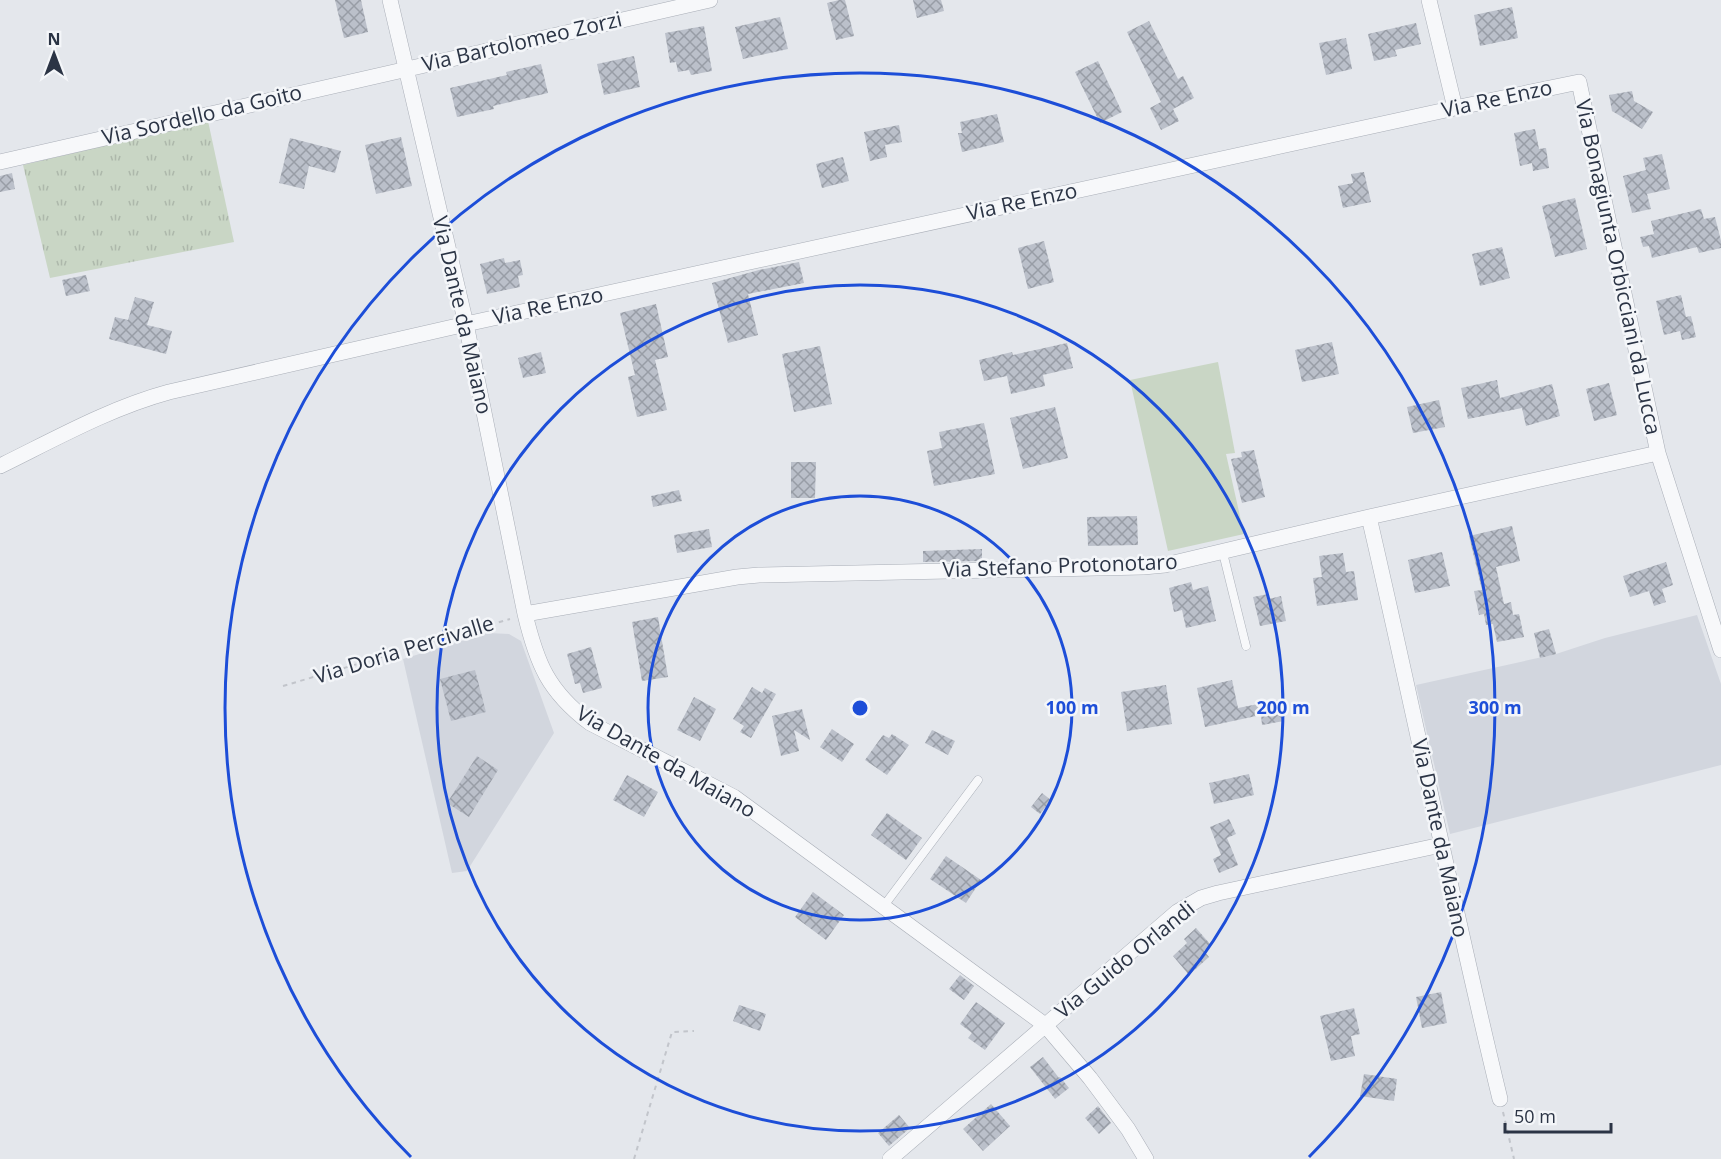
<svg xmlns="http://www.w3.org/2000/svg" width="1721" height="1159" viewBox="0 0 1721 1159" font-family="'Open Sans',sans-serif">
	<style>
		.built { fill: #d2d6de }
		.grass { fill: url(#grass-tufts) }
		.pitch { fill: #c9d6c5 }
		.building { fill: url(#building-cross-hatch) }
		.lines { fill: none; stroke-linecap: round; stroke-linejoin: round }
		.service-casing { stroke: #a9aeb7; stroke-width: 9 }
		.minor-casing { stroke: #a9aeb7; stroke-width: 16 }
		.path { stroke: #c2c5cb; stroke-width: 2; stroke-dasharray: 4.5 4.5; stroke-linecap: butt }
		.service { stroke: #f7f8fa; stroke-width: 8 }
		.minor { stroke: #f7f8fa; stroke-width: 15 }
		.ring { fill: none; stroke: #1d4ed8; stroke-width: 3 }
		.labels { text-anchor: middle; stroke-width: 5; stroke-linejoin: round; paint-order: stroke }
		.street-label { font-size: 21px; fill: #2b3445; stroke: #f4f6f9 }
		.centre { fill: #1d4ed8; stroke: #f4f6f9; stroke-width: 3 }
		.ring-label { font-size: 18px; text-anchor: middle; font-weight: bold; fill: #1d4ed8; stroke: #f4f6f9; stroke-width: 5; stroke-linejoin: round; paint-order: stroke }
	</style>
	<defs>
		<pattern id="grass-tufts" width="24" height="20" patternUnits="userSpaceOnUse" patternTransform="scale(1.5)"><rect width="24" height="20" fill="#c9d6c5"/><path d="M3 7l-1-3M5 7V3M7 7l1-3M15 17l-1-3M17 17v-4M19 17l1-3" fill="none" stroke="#adb8ab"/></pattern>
		<pattern id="building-cross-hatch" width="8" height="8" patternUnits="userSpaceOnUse" patternTransform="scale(1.5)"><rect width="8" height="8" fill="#bbc0ca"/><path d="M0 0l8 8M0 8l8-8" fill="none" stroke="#989da6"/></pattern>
	</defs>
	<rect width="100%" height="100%" fill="#e4e7ec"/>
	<path class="built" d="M 1697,615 L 1721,684 L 1721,765 L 1450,834 L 1416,685 L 1556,654 L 1605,638 Z
		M 488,633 L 509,634 L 521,641 L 554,733 L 467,871 L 452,873 L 403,659 Z"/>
	<path class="grass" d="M 208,121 L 234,242 L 50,278 L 23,165 Z"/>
	<path class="pitch" d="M 1218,362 L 1235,453 L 1226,454 L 1244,534 L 1168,551 L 1130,380 Z"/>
	<path class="building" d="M 335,0 L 361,0 L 368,32 L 344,38 Z
		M 839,0 L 845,0 L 854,36 L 836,40 L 827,3 Z
		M 913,0 L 941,0 L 944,11 L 917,18 Z
		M 1512,7 L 1518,38 L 1480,46 L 1474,15 Z
		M 780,17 L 788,49 L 743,59 L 735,27 Z
		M 1149,21 L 1178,79 L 1183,76 L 1194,98 L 1173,109 L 1179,121 L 1161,130 L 1150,108 L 1161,102 L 1127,32 Z
		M 1416,23 L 1421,44 L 1395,50 L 1397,56 L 1374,61 L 1368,34 Z
		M 704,26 L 712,71 L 691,75 L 689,70 L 678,72 L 676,62 L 670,63 L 665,33 Z
		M 1346,38 L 1352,69 L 1326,75 L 1319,43 Z
		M 634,56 L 640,87 L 604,95 L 597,64 Z
		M 1098,61 L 1122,112 L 1100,123 L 1075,72 Z
		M 541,64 L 548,93 L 493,106 L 494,109 L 457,117 L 450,88 L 507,75 L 506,72 Z
		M 1632,91 L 1634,101 L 1653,112 L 1642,129 L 1612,111 L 1609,95 Z
		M 997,114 L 1004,142 L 962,152 L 958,133 L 962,133 L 960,122 Z
		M 899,125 L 902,142 L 885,145 L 887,157 L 870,161 L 864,132 Z
		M 1535,129 L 1539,149 L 1546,148 L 1549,168 L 1533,171 L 1532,163 L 1520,166 L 1514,133 Z
		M 401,137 L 412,186 L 376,194 L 365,145 Z
		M 290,138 L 341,151 L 335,173 L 309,166 L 304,189 L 279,183 Z
		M 1662,154 L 1670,189 L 1647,194 L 1651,209 L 1632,213 L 1623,176 L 1646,170 L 1643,158 Z
		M 843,157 L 849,181 L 822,188 L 816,164 Z
		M 1364,172 L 1371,202 L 1343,208 L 1338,186 L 1353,183 L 1351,174 Z
		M 12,173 L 15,189 L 0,192 L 0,176 Z
		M 1575,198 L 1587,249 L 1555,257 L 1542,206 Z
		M 1701,209 L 1704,219 L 1715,217 L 1721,241 L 1721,248 L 1699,253 L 1697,247 L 1652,258 L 1649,246 L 1643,247 L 1640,237 L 1654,234 L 1651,221 Z
		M 1044,241 L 1054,282 L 1028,289 L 1018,248 Z
		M 1502,247 L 1510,278 L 1480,286 L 1472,254 Z
		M 504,258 L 505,263 L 520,260 L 523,275 L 518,276 L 520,287 L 487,294 L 480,264 Z
		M 799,262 L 804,283 L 748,294 L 758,335 L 728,343 L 712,283 L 759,270 Z
		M 86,275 L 90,291 L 66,296 L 62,280 Z
		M 1681,295 L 1686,317 L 1691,316 L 1696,337 L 1682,340 L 1680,331 L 1664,335 L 1656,301 Z
		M 135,297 L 154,302 L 147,325 L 172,331 L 166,354 L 109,339 L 115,317 L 128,320 Z
		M 656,304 L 668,357 L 655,360 L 667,410 L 637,417 L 628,377 L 635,375 L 620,313 Z
		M 1332,342 L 1339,374 L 1302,382 L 1295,350 Z
		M 1067,343 L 1073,368 L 1043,375 L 1045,386 L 1011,394 L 1007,376 L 984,381 L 979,360 L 1012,352 L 1013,355 Z
		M 820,346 L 832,404 L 794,412 L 782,354 Z
		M 541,352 L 546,373 L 523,378 L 518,358 Z
		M 1497,380 L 1500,398 L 1552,384 L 1560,416 L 1526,426 L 1522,408 L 1468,419 L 1461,388 Z
		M 1609,383 L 1617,415 L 1594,421 L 1586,389 Z
		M 1439,400 L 1445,427 L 1413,433 L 1407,407 Z
		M 1055,407 L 1068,458 L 1023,469 L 1010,418 Z
		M 984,423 L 995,474 L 934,486 L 927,451 L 942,448 L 939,432 Z
		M 1254,450 L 1265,497 L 1242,503 L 1231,459 L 1242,457 L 1241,452 Z
		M 791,462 L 816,462 L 815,498 L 791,498 Z
		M 679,490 L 682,501 L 653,507 L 651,496 Z
		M 1137,516 L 1138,545 L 1088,546 L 1087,517 Z
		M 1512,526 L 1520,561 L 1496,567 L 1504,604 L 1511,602 L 1513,615 L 1519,614 L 1524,637 L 1497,642 L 1493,624 L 1486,625 L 1484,614 L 1479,615 L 1474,591 L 1482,590 L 1469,536 Z
		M 709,529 L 712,547 L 677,553 L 674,535 Z
		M 982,549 L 982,561 L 923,562 L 923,551 Z
		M 1442,552 L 1450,586 L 1415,593 L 1408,560 Z
		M 1343,553 L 1346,572 L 1354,571 L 1358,600 L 1317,606 L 1313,578 L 1322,577 L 1319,556 Z
		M 1666,562 L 1673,585 L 1662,589 L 1666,602 L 1654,606 L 1649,591 L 1630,597 L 1623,576 Z
		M 1191,582 L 1193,590 L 1208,586 L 1216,621 L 1186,628 L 1182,610 L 1174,612 L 1169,588 Z
		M 1268,594 L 1269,599 L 1281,596 L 1286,621 L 1260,626 L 1253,597 Z
		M 658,617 L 668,677 L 642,681 L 632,622 Z
		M 1549,629 L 1556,654 L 1540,658 L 1534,633 Z
		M 591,647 L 602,688 L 583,693 L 580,683 L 575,684 L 567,654 Z
		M 475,670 L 486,712 L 451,721 L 440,679 Z
		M 1232,680 L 1238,708 L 1279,700 L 1284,721 L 1262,725 L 1261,715 L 1205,727 L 1197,688 Z
		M 1166,685 L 1172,724 L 1127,731 L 1121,692 Z
		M 752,687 L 762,693 L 765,688 L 776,694 L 751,738 L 740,732 L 744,726 L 733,719 Z
		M 694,697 L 716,709 L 700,741 L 677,730 Z
		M 802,709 L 810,740 L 794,730 L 799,751 L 781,756 L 772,716 Z
		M 832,729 L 854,744 L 842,762 L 820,747 Z
		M 932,730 L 955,741 L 948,755 L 925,743 Z
		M 892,734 L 909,745 L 887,775 L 865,760 L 883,735 L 889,738 Z
		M 477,756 L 498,770 L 469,817 L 447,803 Z
		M 1249,774 L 1254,795 L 1214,804 L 1209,783 Z
		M 627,775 L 658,792 L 644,817 L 613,800 Z
		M 1042,793 L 1051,800 L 1040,814 L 1031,807 Z
		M 887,813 L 922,838 L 906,860 L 871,835 Z
		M 1229,819 L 1236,834 L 1227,838 L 1238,865 L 1219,873 L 1213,859 L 1221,855 L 1210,827 Z
		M 946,856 L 981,880 L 966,903 L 930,879 Z
		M 813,892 L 844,915 L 826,940 L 795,917 Z
		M 1196,928 L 1211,945 L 1204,951 L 1209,957 L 1189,975 L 1173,956 L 1187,943 L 1184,939 Z
		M 960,975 L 974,986 L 964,1000 L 949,989 Z
		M 1441,992 L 1447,1023 L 1422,1028 L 1416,997 Z
		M 976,1002 L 1005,1023 L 985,1050 L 968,1038 L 972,1033 L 960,1024 Z
		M 739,1005 L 766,1014 L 760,1031 L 733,1021 Z
		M 1354,1008 L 1360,1034 L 1351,1036 L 1355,1056 L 1331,1061 L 1320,1016 Z
		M 1043,1057 L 1059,1078 L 1060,1077 L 1069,1088 L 1055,1099 L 1030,1067 Z
		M 1364,1074 L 1397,1079 L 1394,1101 L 1360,1096 Z
		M 991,1104 L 1010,1126 L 983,1151 L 963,1129 Z
		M 1098,1106 L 1111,1123 L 1099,1134 L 1085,1118 Z
		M 899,1115 L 910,1128 L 889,1146 L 878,1133 Z"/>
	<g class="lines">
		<g class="service-casing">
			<path id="service" d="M 1223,553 L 1246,646
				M 883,907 L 978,780"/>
		</g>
		<g class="minor-casing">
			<path id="minor" d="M 390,0 L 466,324 L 525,614 C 537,664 548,691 590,723 L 734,797 L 1045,1025 L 1090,1078 L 1128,1129 L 1146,1159
				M 1429,0 L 1455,108
				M 0,162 L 710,0
				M 0,466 C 55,439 110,408 169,392 L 466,324 L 1455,108 L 1579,82 L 1658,453 L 1721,650
				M 1369,517 C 1414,711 1453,906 1500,1099
				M 525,614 L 737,577 L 759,575 L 1143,567 L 1165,565 L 1369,517 L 1658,453
				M 890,1159 L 1177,912 L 1201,898 L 1218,893 L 1441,845"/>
		</g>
		<path class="path" d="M 283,686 L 510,619
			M 1503,1112 L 1514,1159
			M 634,1159 L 672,1032 L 694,1031"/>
		<use href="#service" class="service"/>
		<use href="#minor" class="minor"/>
	</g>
	<g class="ring">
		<circle cx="860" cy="708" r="212"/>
		<circle cx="860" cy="708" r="423"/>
		<path d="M411 1157A635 635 0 1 1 1309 1157"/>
	</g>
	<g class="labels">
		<g class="street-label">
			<text transform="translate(522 42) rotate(-13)" y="7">Via Bartolomeo Zorzi</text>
			<text transform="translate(1497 99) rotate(-12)" y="7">Via Re Enzo</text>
			<text transform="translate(202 115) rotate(-13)" y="7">Via Sordello da Goito</text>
			<text transform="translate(1022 202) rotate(-12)" y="7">Via Re Enzo</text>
			<text transform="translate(1618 267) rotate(78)" y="7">Via Bonagiunta Orbicciani da Lucca</text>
			<text transform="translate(548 306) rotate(-12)" y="7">Via Re Enzo</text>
			<text transform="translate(462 315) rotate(77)" y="7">Via Dante da Maiano</text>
			<text transform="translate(1060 566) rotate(-2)" y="7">Via Stefano Protonotaro</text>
			<text transform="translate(404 650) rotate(-17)" y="7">Via Doria Percivalle</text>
			<text transform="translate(666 762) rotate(30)" y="7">Via Dante da Maiano</text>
			<text transform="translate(1440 838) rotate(78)" y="7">Via Dante da Maiano</text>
			<text transform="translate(1125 960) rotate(-39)" y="7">Via Guido Orlandi</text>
		</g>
	</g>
	<circle cx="860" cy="708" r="9" class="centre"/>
	<g class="ring-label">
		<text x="1072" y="714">100 m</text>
		<text x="1283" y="714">200 m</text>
		<text x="1495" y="714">300 m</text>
	</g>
	<g transform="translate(54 54)" stroke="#f4f6f9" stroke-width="4.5" paint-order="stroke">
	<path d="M0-4.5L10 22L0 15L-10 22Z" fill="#2b3445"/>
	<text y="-9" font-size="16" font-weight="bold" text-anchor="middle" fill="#2b3445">N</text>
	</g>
	<path d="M1505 1123v9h106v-9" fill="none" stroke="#2b3445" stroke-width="3"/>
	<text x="1514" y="1123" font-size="18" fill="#2b3445" stroke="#f4f6f9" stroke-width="4.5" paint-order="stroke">50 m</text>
</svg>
